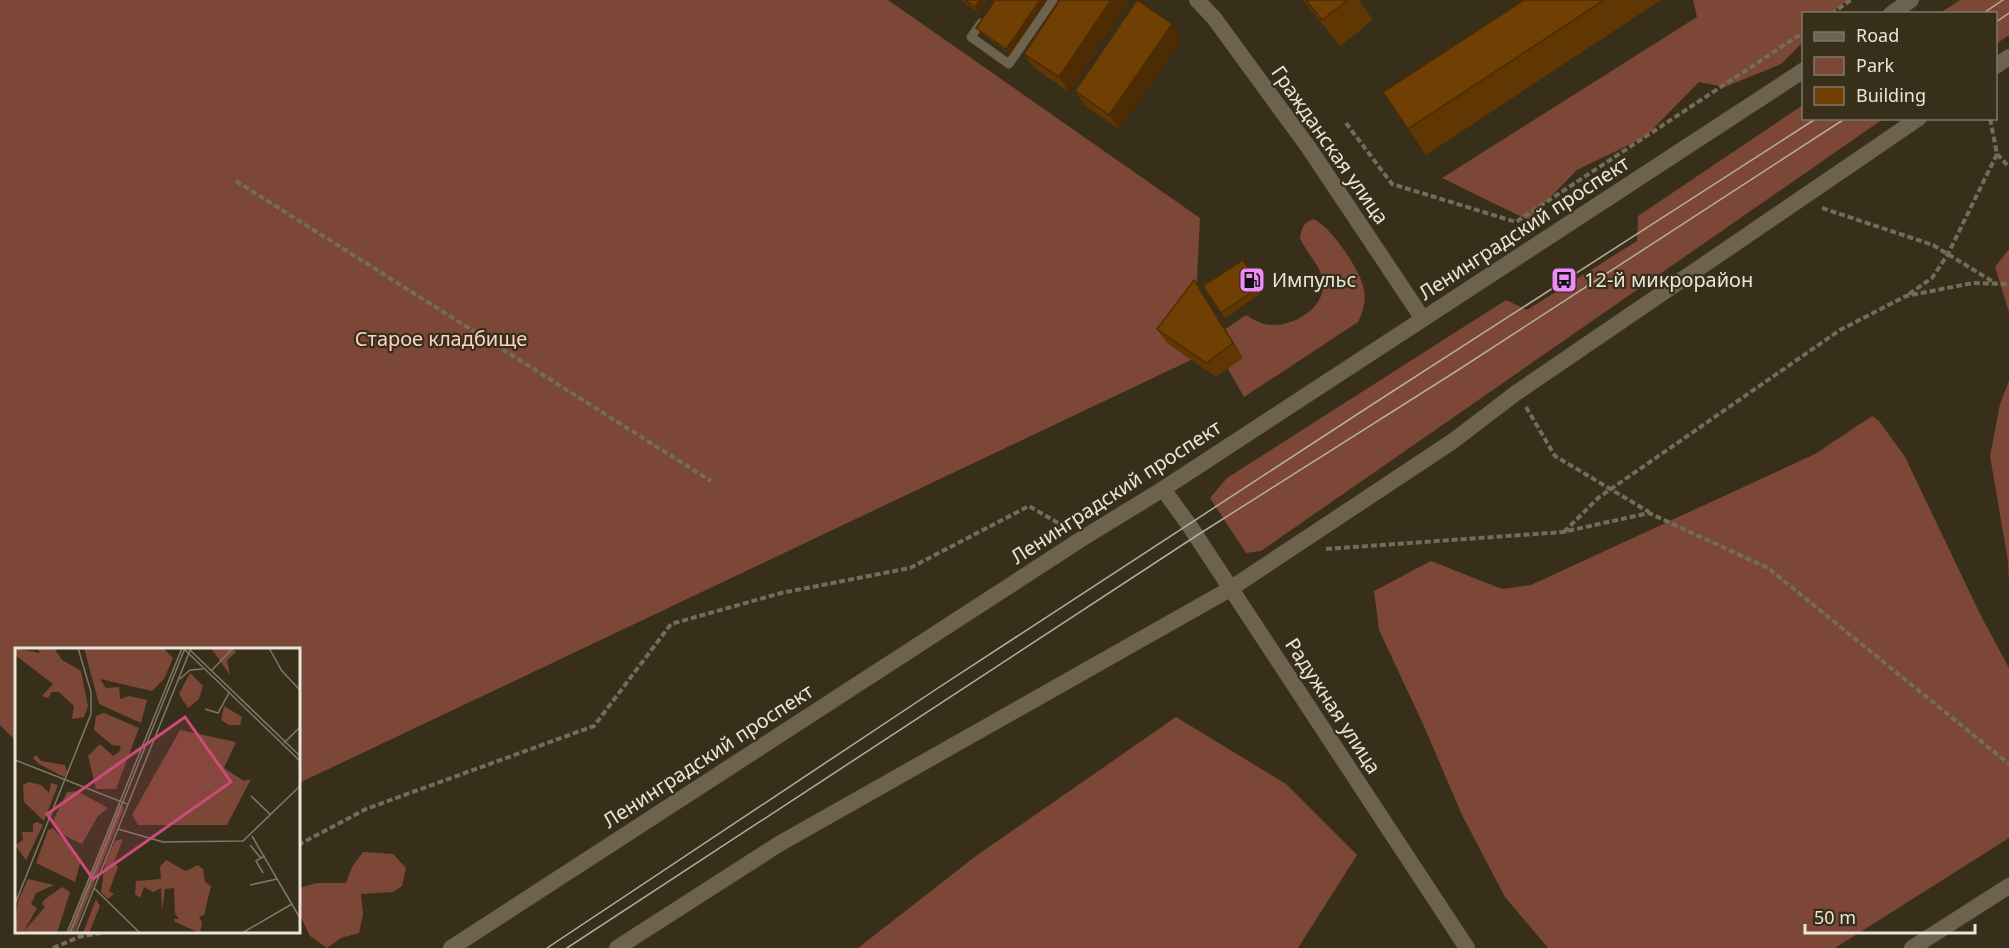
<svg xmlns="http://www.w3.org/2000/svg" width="2009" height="948" viewBox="0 0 2009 948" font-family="'Noto Sans',sans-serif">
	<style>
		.green { fill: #7c4736 }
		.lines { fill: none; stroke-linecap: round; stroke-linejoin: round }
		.path { stroke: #746c5b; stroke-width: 4; stroke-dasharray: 6 3; stroke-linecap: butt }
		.service { stroke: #6c624d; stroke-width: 9 }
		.minor { stroke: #6c624d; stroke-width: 16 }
		.secondary { stroke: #6c624d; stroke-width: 16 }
		.tram { stroke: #b4ae9f; stroke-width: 1.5 }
		.wall { fill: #603603 }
		.shaded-wall { fill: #4e2c03 }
		.building { fill: #703f04; stroke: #4e2c03; stroke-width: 1.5 }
		.labels { text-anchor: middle; stroke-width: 4.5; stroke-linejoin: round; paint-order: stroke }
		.street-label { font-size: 20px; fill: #eae5d9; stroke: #382f1b }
		.poi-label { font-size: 20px; fill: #eae5d9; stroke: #382f1b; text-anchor: start }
		.park-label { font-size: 20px; fill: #fbd3c6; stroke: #382f1b }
		.inset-road { fill: none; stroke: #7f7867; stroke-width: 1.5 }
		.view { fill: #cc4b7a; fill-opacity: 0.15; stroke: #cc4b7a; stroke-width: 3 }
		.inset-edge { fill: none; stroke: #eae5d9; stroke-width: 3 }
	</style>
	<rect width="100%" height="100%" fill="#382f1b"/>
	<path class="green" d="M 0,0 L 888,0 L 1200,218 L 1193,359 L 299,783 L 298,650 L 16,650 L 16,741 L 0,725 Z
		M 1693,0 L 1848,0 L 1832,13 L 1804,14 L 1803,42 L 1781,64 L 1725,87 L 1699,82 L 1645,137 L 1577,170 L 1528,220 L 1442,178 L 1697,17 Z
		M 1960,0 L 2009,0 L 2009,35 L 1996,44 L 1996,14 L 1940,13 Z
		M 1803,105 L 1804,118 L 1883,119 L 1261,551 L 1246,553 L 1210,498 L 1227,478 L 1506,300 L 1527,310 L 1637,241 L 1638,216 Z
		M 1313,219 C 1331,226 1361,271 1364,290 C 1366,300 1363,312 1358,322 L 1244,397 L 1211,339 L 1246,315 C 1254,320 1262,325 1272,325 C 1294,326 1325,308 1323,283 C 1322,266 1306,253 1300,238 C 1302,228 1303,223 1313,219 Z
		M 2009,249 L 2009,312 L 1995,267 Z
		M 2009,381 L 2009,582 L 2008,561 L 1990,456 L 2000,404 Z
		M 1872,416 L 1879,421 L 1905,457 L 1981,616 L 2009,668 L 2009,838 L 1835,948 L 1548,948 L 1505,897 L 1462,815 L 1423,724 L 1379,630 L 1374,591 L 1431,561 L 1502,589 L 1531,585 L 1815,454 Z
		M 1176,717 L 1286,784 L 1357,855 L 1298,948 L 858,948 L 976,856 Z
		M 363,852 L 393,854 L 406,868 L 402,886 L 393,892 L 361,894 L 363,914 L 359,933 L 341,938 L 327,948 L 310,936 L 299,913 L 299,888 L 317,883 L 346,883 L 352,867 Z"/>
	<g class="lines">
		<path class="path" d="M 1831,14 L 1851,0
			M 1346,123 L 1392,184 L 1516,222 L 1804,32
			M 1997,154 L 2009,167
			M 236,181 L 711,481
			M 1822,208 L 1933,245 L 1995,283
			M 1909,294 L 1932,278 L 1948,254 L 1997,154 L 1990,118
			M 1526,407 L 1555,456 L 1649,512
			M 1564,532 L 1598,498 L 1840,330 L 1906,296 L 1973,283 L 2009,284
			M 1326,549 L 1563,532 L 1649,513 L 1768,568 L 2009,764
			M 298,845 L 366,809 L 594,726 L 671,624 L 781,593 L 910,568 L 1029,506 L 1065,527
			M 53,948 L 79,937 L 105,932"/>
		<path class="service" d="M 981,23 L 971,37 L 1009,64 L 1053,0"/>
		<path class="minor" d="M 1197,0 L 1214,18 L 1309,148 L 1423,319
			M 1163,489 L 1189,525 L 1467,948
			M 1912,948 L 2009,886"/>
		<path class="secondary" d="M 1891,14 L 1911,0
			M 1996,66 L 2009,57
			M 451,948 L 1083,538 L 1163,489 L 1804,70
			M 617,948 L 779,844 L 1230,589 L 1453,441 L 1516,393 L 1919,118"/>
		<path class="tram" d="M 1982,14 L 2003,0
			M 1996,22 L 2009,13
			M 547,948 L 938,688 L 1373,404 L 1817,118
			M 567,948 L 1196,536 L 1455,372 L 1846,118"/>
	</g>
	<path class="wall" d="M 961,0 L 986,0 L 978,12 Z
		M 995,0 L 1047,0 L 1010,54 L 980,32 L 976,28 Z
		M 1060,0 L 1069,92 L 1034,68 L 1024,54 Z
		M 1303,0 L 1359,0 L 1373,20 L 1340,46 Z
		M 1524,0 L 1661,0 L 1426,155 L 1383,92 Z
		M 1182,38 L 1119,129 L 1085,106 L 1075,91 Z
		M 1243,260 L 1264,291 L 1225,318 L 1203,286 Z
		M 1194,280 L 1243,358 L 1216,377 L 1167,343 L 1157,329 Z"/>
	<path class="shaded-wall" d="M 979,0 L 986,0 L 978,12 L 975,7 Z
		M 1040,0 L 1047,0 L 1010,54 L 1006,49 Z
		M 1111,0 L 1130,0 L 1069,92 L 1059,77 Z
		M 1172,24 L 1182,38 L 1119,129 L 1109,115 Z
		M 1194,280 L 1204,294 L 1243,358 L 1233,343 Z"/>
	<path class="building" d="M 965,0 L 979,0 L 975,7 Z
		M 995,0 L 1040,0 L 1006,49 L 976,28 Z
		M 1060,0 L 1111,0 L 1059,77 L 1024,54 Z
		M 1137,0 L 1172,24 L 1109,115 L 1075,91 Z
		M 1306,0 L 1348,0 L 1322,20 Z
		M 1524,0 L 1604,0 L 1408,129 L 1383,92 Z
		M 1243,260 L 1261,286 L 1221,313 L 1203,286 Z
		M 1194,280 L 1233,343 L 1206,363 L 1157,329 Z"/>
	<defs>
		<g id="fuel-square" transform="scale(1.35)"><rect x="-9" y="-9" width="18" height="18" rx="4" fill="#ef8bf6" stroke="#382f1b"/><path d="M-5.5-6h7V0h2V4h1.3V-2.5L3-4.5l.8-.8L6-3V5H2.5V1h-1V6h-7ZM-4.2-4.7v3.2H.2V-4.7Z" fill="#111"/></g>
		<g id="bus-square" transform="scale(1.35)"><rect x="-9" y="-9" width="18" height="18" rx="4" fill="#ef8bf6" stroke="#382f1b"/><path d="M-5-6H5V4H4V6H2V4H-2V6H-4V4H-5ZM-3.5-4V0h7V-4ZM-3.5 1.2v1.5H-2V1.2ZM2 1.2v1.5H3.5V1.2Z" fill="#111"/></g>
	</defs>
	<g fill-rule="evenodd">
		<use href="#fuel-square" x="1252" y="280"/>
		<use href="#bus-square" x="1564" y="280"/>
	</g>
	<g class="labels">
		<g class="street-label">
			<text transform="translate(1330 145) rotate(55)" y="7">Гражданская улица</text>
			<text transform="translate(1524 228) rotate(-33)" y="7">Ленинградский проспект</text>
			<text transform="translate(1116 492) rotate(-33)" y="7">Ленинградский проспект</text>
			<text transform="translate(1333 706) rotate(57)" y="7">Радужная улица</text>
			<text transform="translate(708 756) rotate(-33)" y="7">Ленинградский проспект</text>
		</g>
		<g class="poi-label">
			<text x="1272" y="287">Импульс</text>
			<text x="1584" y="287">12-й микрорайон</text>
		</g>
		<g class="park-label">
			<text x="441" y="346">Старое кладбище</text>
		</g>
	</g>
	<g transform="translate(15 648)">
		<rect width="285" height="285" fill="#382f1b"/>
		<path d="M 0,0 L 25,5 L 22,0 L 39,0 L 47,12 L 66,23 L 73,58 L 69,69 L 57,71 L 59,58 L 44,44 L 37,44 L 33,50 L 27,48 L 38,36 L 0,7 ZM 69,0 L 148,0 L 158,10 L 149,31 L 137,43 L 85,31 L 91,40 L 104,39 L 105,51 L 114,48 L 132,52 L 126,75 L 84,56 ZM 196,0 L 217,0 L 221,4 L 212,12 L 215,27 ZM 175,25 L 188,38 L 184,51 L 173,60 L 164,46 ZM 209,58 L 227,69 L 225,77 L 214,77 L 206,72 ZM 89,65 L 124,80 L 101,141 L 81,141 L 73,108 L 85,96 L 98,108 L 104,104 L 106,98 L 97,97 L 79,82 L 81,68 ZM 165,82 L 221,94 L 209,120 L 229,133 L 236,131 L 212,177 L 123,177 L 117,167 ZM 21,107 L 26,113 L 50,117 L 52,124 L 49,129 L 24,116 L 18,110 ZM 14,134 L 26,137 L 34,145 L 36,135 L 43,137 L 29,173 L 9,154 L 8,137 ZM 62,143 L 93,160 L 83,168 L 67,196 L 44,185 L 37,175 L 52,144 ZM 104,156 L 109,160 L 59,285 L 53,285 ZM 22,174 L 28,177 L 11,212 L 0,197 L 8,192 L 7,184 L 18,184 L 18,176 ZM 38,180 L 66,212 L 60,234 L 21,215 L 33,182 ZM 108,191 L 99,214 L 103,219 L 94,243 L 99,246 L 93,251 L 86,244 L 90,215 L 100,193 ZM 151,212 L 171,223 L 183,217 L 188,221 L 190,234 L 196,238 L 189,267 L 184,269 L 187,274 L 185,285 L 160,274 L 159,271 L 164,271 L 160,266 L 159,240 L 150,241 L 147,262 L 146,240 L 138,244 L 129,239 L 125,250 L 120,246 L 121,233 L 146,231 L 145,219 ZM 13,231 L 39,237 L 21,245 L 16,256 L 22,260 L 9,283 L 30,259 L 27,256 L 29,252 L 47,239 L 55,244 L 42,285 L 0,283 L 3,253 ZM 81,251 L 85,258 L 74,285 L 68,285 Z" fill="#7c4736"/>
		<path class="inset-road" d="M 168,0 L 285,113M 254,0 L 267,23 L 285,42M 174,1 L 285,108M 197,22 L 218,0M 165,31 L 175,22 L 188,21M 190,61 L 203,65 L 214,45M 269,95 L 285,79M 0,112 L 112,156M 236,148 L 256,167M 103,181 L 148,194 L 228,193 L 285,138M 237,188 L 285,270M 235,197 L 246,210 L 250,208M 246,210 L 241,213 L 248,225M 235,237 L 262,231M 79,240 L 125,285M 0,256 L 76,66 L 76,44 L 63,0M 52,285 L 167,0M 55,285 L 170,0M 61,285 L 176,0M 227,285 L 277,256"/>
		<path class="view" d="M 170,69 L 216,134 L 78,231 L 32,166 Z"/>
		<rect width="285" height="285" class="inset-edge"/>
	</g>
	<rect x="1802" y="12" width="195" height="108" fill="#382f1b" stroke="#7f7867" stroke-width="1.5"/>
	<rect x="1814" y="32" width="30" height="9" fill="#6c624d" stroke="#7f7867" stroke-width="1.5"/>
	<text x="1856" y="42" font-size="18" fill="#eae5d9">Road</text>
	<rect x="1814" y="57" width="30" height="18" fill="#7c4736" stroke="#7f7867" stroke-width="1.5"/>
	<text x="1856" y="72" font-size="18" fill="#eae5d9">Park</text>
	<rect x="1814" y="87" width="30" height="18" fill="#703f04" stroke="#7f7867" stroke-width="1.5"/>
	<text x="1856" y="102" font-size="18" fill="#eae5d9">Building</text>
	<path d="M1805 924v9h170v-9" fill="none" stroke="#eae5d9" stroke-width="3"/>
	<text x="1814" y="924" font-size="18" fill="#eae5d9" stroke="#382f1b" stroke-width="4.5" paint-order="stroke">50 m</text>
</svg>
